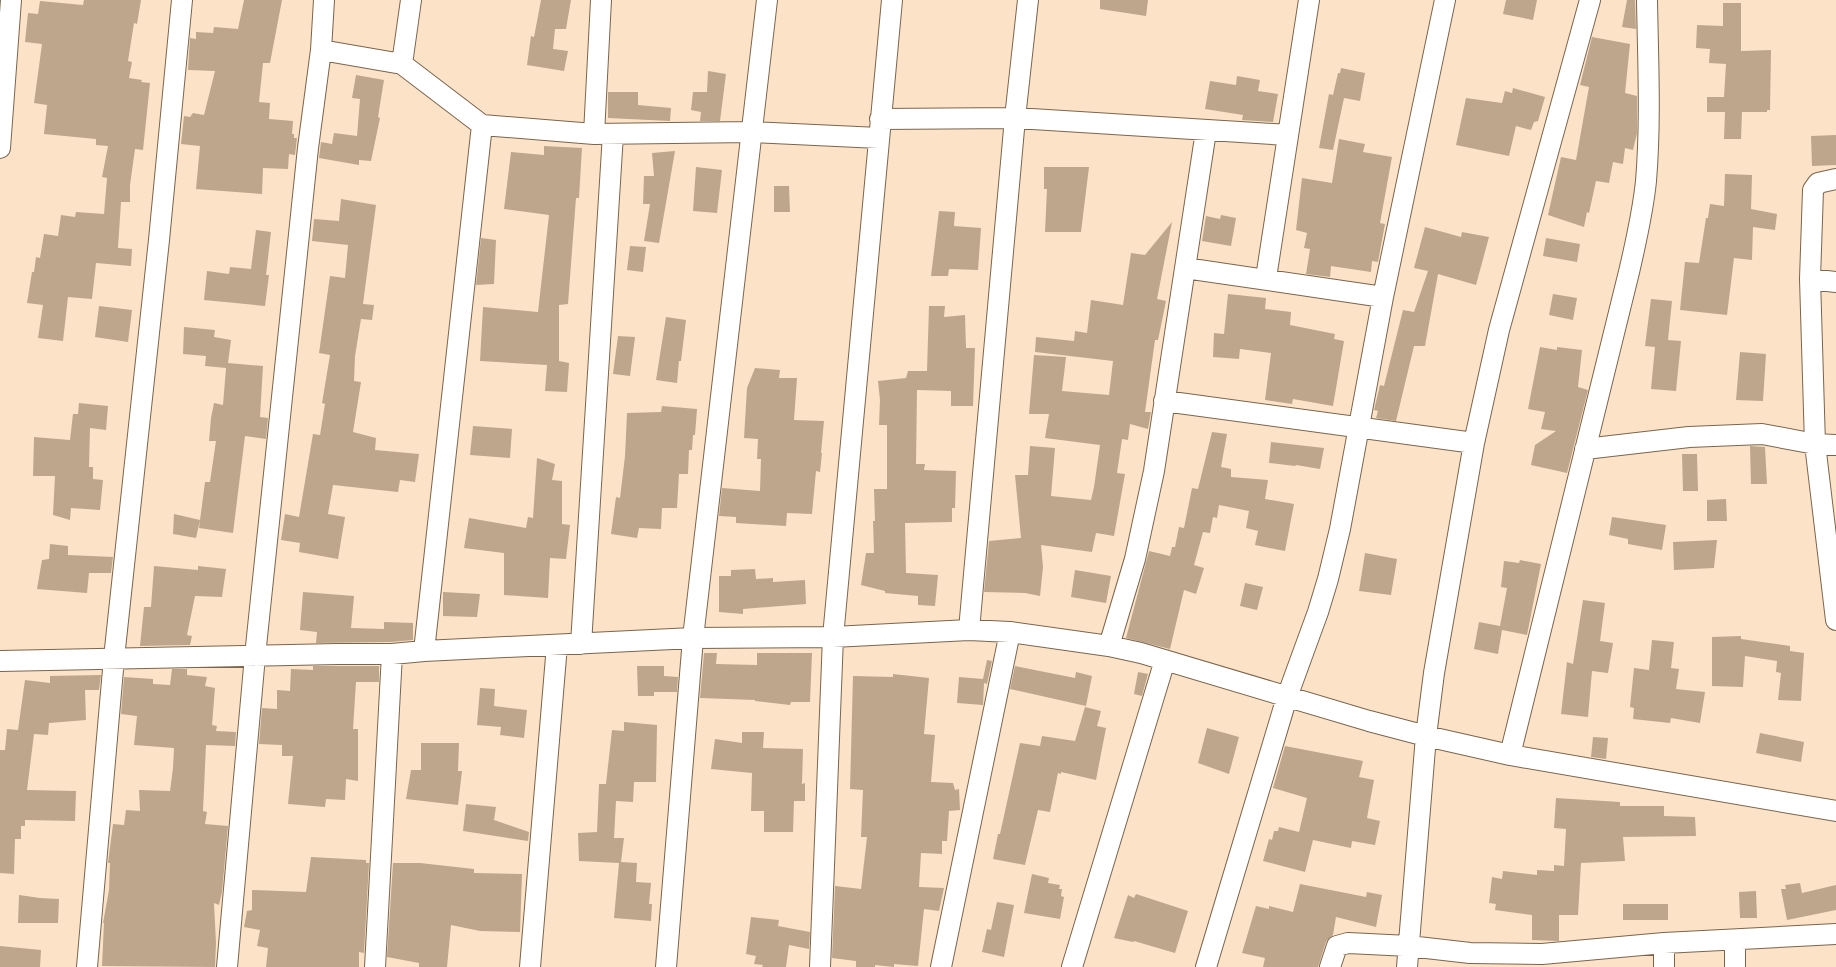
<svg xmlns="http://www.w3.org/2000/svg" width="1836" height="967" viewBox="0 0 1836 967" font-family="'Public Sans',sans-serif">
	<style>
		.building { fill: #bda68b }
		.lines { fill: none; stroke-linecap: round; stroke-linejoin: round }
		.minor-casing { stroke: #7a654c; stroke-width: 22 }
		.minor { stroke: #fff; stroke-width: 20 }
	</style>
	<rect width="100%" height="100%" fill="#fce3c8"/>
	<path class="building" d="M 84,0 L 141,0 L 137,24 L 134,23 L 128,61 L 132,62 L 129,78 L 142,80 L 141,82 L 150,83 L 143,150 L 135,149 L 130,185 L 130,202 L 121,202 L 118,248 L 132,249 L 131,266 L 96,263 L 92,299 L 68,297 L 63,341 L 38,338 L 43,305 L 27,303 L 32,272 L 34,272 L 36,257 L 40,258 L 44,234 L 58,236 L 61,215 L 75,217 L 76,212 L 104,214 L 107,178 L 102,177 L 108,146 L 96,145 L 96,139 L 44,134 L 47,105 L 34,103 L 42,44 L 25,42 L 28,13 L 38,14 L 40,1 L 83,5 Z
		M 244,0 L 282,0 L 270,63 L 263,63 L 259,102 L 270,103 L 269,119 L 293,121 L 292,134 L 294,134 L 294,138 L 297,138 L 295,155 L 289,154 L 288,169 L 263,168 L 262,194 L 196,189 L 200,146 L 181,144 L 184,116 L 190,117 L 193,113 L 204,115 L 215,71 L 188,70 L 190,38 L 196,39 L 196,32 L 213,33 L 214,27 L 238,29 Z
		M 541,0 L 571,0 L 566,29 L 555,29 L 553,49 L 568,51 L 564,71 L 527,65 L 531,36 L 534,37 Z
		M 1100,0 L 1148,0 L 1146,16 L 1100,9 Z
		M 1506,0 L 1537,0 L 1533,20 L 1503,14 Z
		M 1627,0 L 1635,0 L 1636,29 L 1622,27 Z
		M 1723,3 L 1741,3 L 1741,51 L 1771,50 L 1770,110 L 1767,110 L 1767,112 L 1742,112 L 1741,139 L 1724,139 L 1725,112 L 1707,112 L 1707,97 L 1724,97 L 1726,64 L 1709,63 L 1710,49 L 1696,48 L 1697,25 L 1723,26 Z
		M 1592,37 L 1630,44 L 1625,93 L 1637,96 L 1637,133 L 1633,150 L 1625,148 L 1623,164 L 1613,162 L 1609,183 L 1596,181 L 1589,213 L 1587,212 L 1584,227 L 1548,215 L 1561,157 L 1576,160 L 1589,87 L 1580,85 Z
		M 1341,68 L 1365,73 L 1360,101 L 1344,98 L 1333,150 L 1319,148 L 1329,94 L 1333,95 L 1338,73 L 1340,73 Z
		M 708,71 L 726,74 L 720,121 L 700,121 L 701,112 L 691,110 L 693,92 L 707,92 Z
		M 356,75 L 384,80 L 378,117 L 380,118 L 371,161 L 359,160 L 359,165 L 319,158 L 321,142 L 332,144 L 334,133 L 357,136 L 360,99 L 352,98 Z
		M 1237,76 L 1260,80 L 1258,91 L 1278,94 L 1273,122 L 1242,120 L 1243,115 L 1205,109 L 1210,81 L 1236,85 Z
		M 1513,88 L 1545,97 L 1538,121 L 1534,122 L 1531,130 L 1516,126 L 1509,156 L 1456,145 L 1466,98 L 1502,103 L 1505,91 L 1512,93 Z
		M 608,92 L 638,92 L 638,105 L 671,108 L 670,121 L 608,118 Z
		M 1836,135 L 1836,165 L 1812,166 L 1811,136 Z
		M 1339,139 L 1365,144 L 1363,152 L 1392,157 L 1380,223 L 1385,224 L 1378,262 L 1372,261 L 1371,272 L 1331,266 L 1330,277 L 1306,274 L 1310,249 L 1304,248 L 1307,233 L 1296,230 L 1302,178 L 1332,183 Z
		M 544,146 L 582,148 L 579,198 L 576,198 L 568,304 L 559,305 L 559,361 L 569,363 L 567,392 L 545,391 L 547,365 L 480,361 L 483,307 L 538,312 L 549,215 L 504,209 L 511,152 L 544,155 Z
		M 675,151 L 659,243 L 644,241 L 650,204 L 643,204 L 644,176 L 654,176 L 652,153 Z
		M 696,167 L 722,170 L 717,213 L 693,211 Z
		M 1044,167 L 1089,167 L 1081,232 L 1045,232 L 1047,189 L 1044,189 Z
		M 1725,174 L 1752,175 L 1751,209 L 1777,214 L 1775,230 L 1753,227 L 1752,260 L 1734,258 L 1727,315 L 1680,310 L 1685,262 L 1699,263 L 1706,218 L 1708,218 L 1710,204 L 1724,206 Z
		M 774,186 L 789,186 L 790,212 L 774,212 Z
		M 341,199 L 376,205 L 363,304 L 374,305 L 372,320 L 361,319 L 355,356 L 354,381 L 361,382 L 353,432 L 376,438 L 375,450 L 419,454 L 415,482 L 400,480 L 398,492 L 333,485 L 328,514 L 345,517 L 338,559 L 299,552 L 300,543 L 281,540 L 285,514 L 299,517 L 313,434 L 320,435 L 325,404 L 322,403 L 330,355 L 319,353 L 330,276 L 345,278 L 348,245 L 312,241 L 314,219 L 339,221 Z
		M 939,211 L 955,212 L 954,226 L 981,228 L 978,270 L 949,269 L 948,276 L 931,276 Z
		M 1221,215 L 1236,218 L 1231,246 L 1202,241 L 1206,216 L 1220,219 Z
		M 1172,222 L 1157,299 L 1166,301 L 1158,340 L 1155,340 L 1145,412 L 1151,412 L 1148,429 L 1130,424 L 1128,440 L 1122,439 L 1117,473 L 1125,474 L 1114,536 L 1096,533 L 1092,552 L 1041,545 L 1043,567 L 1040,596 L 1025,593 L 984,592 L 989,541 L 1021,538 L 1015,475 L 1028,475 L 1030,446 L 1055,448 L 1051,496 L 1091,500 L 1094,487 L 1100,445 L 1045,438 L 1049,414 L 1029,414 L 1034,355 L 1066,357 L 1062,391 L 1109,395 L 1113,361 L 1035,352 L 1036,337 L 1074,341 L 1075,331 L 1087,333 L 1091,300 L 1123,305 L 1131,253 L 1145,255 Z
		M 1425,227 L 1461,237 L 1462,232 L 1489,237 L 1476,285 L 1438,274 L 1425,346 L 1414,346 L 1396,421 L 1376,418 L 1378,411 L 1374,410 L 1380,385 L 1384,386 L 1403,310 L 1414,312 L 1428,271 L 1414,268 Z
		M 256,230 L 271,232 L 266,275 L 269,275 L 265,306 L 204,300 L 207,271 L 229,274 L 230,267 L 251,269 Z
		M 481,238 L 496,240 L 494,284 L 476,285 Z
		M 1546,238 L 1580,244 L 1577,262 L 1543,256 Z
		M 630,246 L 646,247 L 643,272 L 627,270 Z
		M 1228,294 L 1266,298 L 1265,309 L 1291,312 L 1290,325 L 1335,334 L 1334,339 L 1344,341 L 1333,406 L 1293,399 L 1292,404 L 1265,400 L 1271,353 L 1240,349 L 1239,359 L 1213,357 L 1214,333 L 1224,334 Z
		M 1553,294 L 1577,298 L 1573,320 L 1549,315 Z
		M 1651,299 L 1672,301 L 1668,340 L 1681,341 L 1676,391 L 1651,389 L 1655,347 L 1645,346 Z
		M 99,306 L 132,310 L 128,342 L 95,337 Z
		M 929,306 L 945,306 L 944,317 L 965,315 L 966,348 L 975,348 L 973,406 L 951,406 L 951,391 L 917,390 L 916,464 L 925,464 L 924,470 L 956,471 L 955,508 L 952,508 L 952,522 L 905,523 L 906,573 L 938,575 L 935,606 L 918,605 L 918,596 L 885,593 L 885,591 L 861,585 L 866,553 L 874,553 L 873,521 L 875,521 L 874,489 L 887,489 L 887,425 L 879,425 L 880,400 L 878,381 L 906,378 L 908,371 L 927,371 Z
		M 666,317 L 686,320 L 681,361 L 679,361 L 677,383 L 656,380 Z
		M 184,327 L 215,330 L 214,337 L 231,340 L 228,363 L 263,366 L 260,417 L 268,418 L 266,439 L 245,436 L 233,533 L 199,528 L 205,482 L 210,482 L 216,441 L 209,441 L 211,418 L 214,403 L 223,405 L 226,368 L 205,366 L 206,356 L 183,354 Z
		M 618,336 L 635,337 L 630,376 L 613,374 Z
		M 1540,347 L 1557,350 L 1557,347 L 1582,350 L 1578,387 L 1588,390 L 1567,473 L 1531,465 L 1535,445 L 1556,431 L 1541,429 L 1545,412 L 1528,409 Z
		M 1740,352 L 1766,354 L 1763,401 L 1736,400 Z
		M 755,368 L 780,370 L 779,378 L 797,378 L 794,420 L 824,421 L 821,453 L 822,453 L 820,472 L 816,471 L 812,514 L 787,513 L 786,526 L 736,523 L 736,517 L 719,516 L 722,488 L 760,491 L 761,459 L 757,459 L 758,439 L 744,438 L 747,388 Z
		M 79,403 L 108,406 L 106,430 L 90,428 L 89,467 L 93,467 L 93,479 L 103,480 L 100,510 L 71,508 L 70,520 L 53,515 L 55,476 L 33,476 L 34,437 L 70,440 L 73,414 L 78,414 Z
		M 662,406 L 697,409 L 695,435 L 693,435 L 692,450 L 689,450 L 688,474 L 679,474 L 677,508 L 662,508 L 661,529 L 639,528 L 637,538 L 611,534 L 616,497 L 620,498 L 625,456 L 627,413 L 661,412 Z
		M 473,426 L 512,429 L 510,458 L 470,455 Z
		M 1212,432 L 1227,434 L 1221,467 L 1231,469 L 1231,477 L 1268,480 L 1265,499 L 1294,504 L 1285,551 L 1255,545 L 1258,531 L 1246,528 L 1249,511 L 1219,505 L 1217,518 L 1213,517 L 1210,533 L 1203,532 L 1194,565 L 1204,568 L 1196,594 L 1184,590 L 1170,649 L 1126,638 L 1149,551 L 1170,556 L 1172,547 L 1175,547 L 1179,527 L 1184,528 L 1192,488 L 1198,489 Z
		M 1271,442 L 1324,448 L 1320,469 L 1296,465 L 1295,466 L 1269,463 Z
		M 1750,446 L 1765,447 L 1767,484 L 1751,484 Z
		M 1682,454 L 1697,454 L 1698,491 L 1683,491 Z
		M 537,458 L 555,464 L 552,480 L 562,481 L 562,524 L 570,525 L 566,559 L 550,558 L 548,598 L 504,595 L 504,553 L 464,548 L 469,518 L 526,528 L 528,517 L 533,518 Z
		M 1726,499 L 1727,521 L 1707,521 L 1707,500 Z
		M 174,514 L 200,520 L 196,538 L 173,534 Z
		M 1612,517 L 1666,525 L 1662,550 L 1628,544 L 1628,539 L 1609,535 Z
		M 1717,540 L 1714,568 L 1674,570 L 1673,542 Z
		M 50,544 L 68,546 L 68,555 L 113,557 L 111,573 L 89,573 L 87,593 L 37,589 L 42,560 L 49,559 Z
		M 1365,553 L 1397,559 L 1391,595 L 1359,591 Z
		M 1520,560 L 1541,564 L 1527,635 L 1502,630 L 1498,654 L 1474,649 L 1479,622 L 1500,626 L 1507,588 L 1501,587 L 1504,561 L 1519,563 Z
		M 154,566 L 198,570 L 198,566 L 226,569 L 222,597 L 195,596 L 187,635 L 192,636 L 190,645 L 140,646 L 144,607 L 151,607 Z
		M 755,569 L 756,579 L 773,578 L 773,582 L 805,580 L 806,604 L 743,609 L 743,614 L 719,612 L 719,576 L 731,576 L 731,570 Z
		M 1075,570 L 1111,576 L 1106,603 L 1071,597 Z
		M 1245,583 L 1263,587 L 1257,610 L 1240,606 Z
		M 303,592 L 354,596 L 351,628 L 384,629 L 384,622 L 413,623 L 413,640 L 391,642 L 316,643 L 317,632 L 300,630 Z
		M 443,592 L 480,594 L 477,617 L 443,616 Z
		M 1583,600 L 1605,603 L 1600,641 L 1613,643 L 1608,673 L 1592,671 L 1588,717 L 1561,714 L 1567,662 L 1573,664 Z
		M 1741,636 L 1741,639 L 1790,646 L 1790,651 L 1804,653 L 1801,701 L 1778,700 L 1781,673 L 1776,672 L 1777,661 L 1745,656 L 1743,687 L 1712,686 L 1712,637 Z
		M 1652,640 L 1674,642 L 1671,668 L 1679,669 L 1676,689 L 1705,692 L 1700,723 L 1671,718 L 1670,723 L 1633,719 L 1634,708 L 1630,707 L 1634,668 L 1649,670 Z
		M 704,653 L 717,653 L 716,664 L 757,665 L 757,653 L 812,653 L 810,702 L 791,702 L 790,705 L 755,701 L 755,700 L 700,698 Z
		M 987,660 L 992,661 L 987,684 L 984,683 L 983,705 L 957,703 L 959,677 L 983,679 Z
		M 313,666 L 379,666 L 379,682 L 356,682 L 353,729 L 358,729 L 358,781 L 346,779 L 345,800 L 326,799 L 325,807 L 288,804 L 293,756 L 282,756 L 282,745 L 259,744 L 262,708 L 277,709 L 277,690 L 290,691 L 291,669 L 313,670 Z
		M 637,666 L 664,666 L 664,676 L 678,677 L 677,692 L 654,692 L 654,696 L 638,696 Z
		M 1015,666 L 1075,678 L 1076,672 L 1092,676 L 1086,706 L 1010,689 Z
		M 172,669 L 187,669 L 187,675 L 207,677 L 205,686 L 215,688 L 212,725 L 217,726 L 216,731 L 236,732 L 235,746 L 206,745 L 203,811 L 207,812 L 205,824 L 228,826 L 222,892 L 219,905 L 214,903 L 216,943 L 215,967 L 102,966 L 104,923 L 103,923 L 109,890 L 110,863 L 108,863 L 113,824 L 124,825 L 126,810 L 140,811 L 139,790 L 170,791 L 173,768 L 174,748 L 134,745 L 137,716 L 121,714 L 124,677 L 153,679 L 153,684 L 170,685 Z
		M 1138,672 L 1148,674 L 1142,696 L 1134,694 Z
		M 893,674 L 929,678 L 924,734 L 935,735 L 931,782 L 953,783 L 955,790 L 959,789 L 960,810 L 949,811 L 947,841 L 942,841 L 942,854 L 921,853 L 919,887 L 944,888 L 939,911 L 924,909 L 918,966 L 894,964 L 894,967 L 875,965 L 875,967 L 856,967 L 856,961 L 832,958 L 835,886 L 861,889 L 867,837 L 861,837 L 863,790 L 850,789 L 853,676 L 893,677 Z
		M 101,675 L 99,690 L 85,690 L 86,720 L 49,723 L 48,735 L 34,734 L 27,790 L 76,791 L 75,821 L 25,820 L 25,826 L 21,826 L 21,839 L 15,839 L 14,874 L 0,873 L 0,750 L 5,750 L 7,729 L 18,730 L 25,680 L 50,683 L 50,676 Z
		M 480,688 L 495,689 L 494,706 L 527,710 L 524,738 L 500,735 L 501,727 L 477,725 Z
		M 1085,707 L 1101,711 L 1097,726 L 1106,728 L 1096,780 L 1061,772 L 1061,774 L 1058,773 L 1050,812 L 1038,810 L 1025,865 L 993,859 L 998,834 L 1000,834 L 1020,743 L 1040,746 L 1042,736 L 1075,741 Z
		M 624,722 L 657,725 L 656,782 L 634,782 L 633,802 L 616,801 L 614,838 L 624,838 L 621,862 L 637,863 L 636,882 L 651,883 L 649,904 L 652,904 L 651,921 L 614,918 L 619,863 L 579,861 L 578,833 L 597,832 L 599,784 L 606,784 L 612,730 L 624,731 Z
		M 1207,728 L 1239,737 L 1229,774 L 1198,763 Z
		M 742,732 L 764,732 L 763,748 L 803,749 L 802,784 L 805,783 L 805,801 L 794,801 L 793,832 L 764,832 L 764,811 L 751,811 L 752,773 L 711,769 L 715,739 L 742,743 Z
		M 1760,733 L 1804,742 L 1801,762 L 1756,753 Z
		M 1593,737 L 1608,738 L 1606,759 L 1591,757 Z
		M 421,743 L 459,743 L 458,771 L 462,771 L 458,805 L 406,799 L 411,770 L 421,770 Z
		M 1285,746 L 1363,761 L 1359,777 L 1374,780 L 1367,818 L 1380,821 L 1375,845 L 1352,841 L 1351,848 L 1313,840 L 1305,872 L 1263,861 L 1269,839 L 1272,840 L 1274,831 L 1278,831 L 1279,827 L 1299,832 L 1307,798 L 1273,788 Z
		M 1556,798 L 1620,802 L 1620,806 L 1664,806 L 1664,816 L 1695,817 L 1696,836 L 1623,837 L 1625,861 L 1581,863 L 1578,915 L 1559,915 L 1559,941 L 1532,940 L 1532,915 L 1495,910 L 1496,904 L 1489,903 L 1492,877 L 1502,879 L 1503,871 L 1537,875 L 1537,870 L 1554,871 L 1554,865 L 1564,866 L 1566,829 L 1554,828 Z
		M 466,804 L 496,807 L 494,820 L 529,832 L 528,841 L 463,831 Z
		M 311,857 L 366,860 L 366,863 L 369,863 L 364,953 L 359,952 L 359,967 L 266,967 L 268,948 L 257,946 L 260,930 L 244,927 L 247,911 L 252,910 L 252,890 L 306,892 Z
		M 393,863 L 420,863 L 474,869 L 474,873 L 522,874 L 520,932 L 480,931 L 451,925 L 447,967 L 419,967 L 419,963 L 387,957 Z
		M 1032,874 L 1049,878 L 1048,883 L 1060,885 L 1059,889 L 1062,889 L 1061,896 L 1064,897 L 1060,919 L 1024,913 Z
		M 1800,883 L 1802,893 L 1836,885 L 1836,910 L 1787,920 L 1781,889 L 1786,889 L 1785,885 Z
		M 1300,884 L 1366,897 L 1367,892 L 1382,895 L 1376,927 L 1336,917 L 1333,935 L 1326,942 L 1318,967 L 1263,967 L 1265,958 L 1242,953 L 1256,906 L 1269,909 L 1269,906 L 1293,912 Z
		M 1756,891 L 1757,918 L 1740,918 L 1739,892 Z
		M 1136,894 L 1188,911 L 1175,953 L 1134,941 L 1133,942 L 1114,938 L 1128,895 L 1134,898 Z
		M 19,895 L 40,898 L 59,899 L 58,923 L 18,923 Z
		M 997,902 L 1014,905 L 1004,957 L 982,952 L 987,929 L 991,930 Z
		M 1623,904 L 1668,904 L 1668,920 L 1623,920 Z
		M 751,917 L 779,920 L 778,926 L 810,932 L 809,949 L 789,945 L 786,967 L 762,967 L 763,965 L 754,964 L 756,956 L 746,954 Z
		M 0,946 L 41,950 L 40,967 L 0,967 Z"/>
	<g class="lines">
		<g class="minor-casing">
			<path id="minor" d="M 321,50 L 402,64 L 482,125 L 594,134 L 751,132 L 879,138
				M 402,64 L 411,0
				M 880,119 L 1015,118 L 1288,135
				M 594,134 L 601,0
				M 0,148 L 11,0
				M 1836,179 L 1818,183 L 1813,190 L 1810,279 L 1815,444 L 1836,620
				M 1185,268 L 1383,297
				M 1266,278 L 1309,0
				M 1810,279 L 1836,282
				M 1164,401 L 1474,443
				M 1585,449 L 1689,437 L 1762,434 L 1815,444 L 1836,445
				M 969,630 L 1015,118 L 1028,0
				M 581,644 L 613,134
				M 1109,646 L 1135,559 L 1154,471 L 1206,131
				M 424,651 L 482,125
				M 0,661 L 338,654 L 392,654 L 424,651 L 693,638 L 833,637 L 969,630 L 1010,632 L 1109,646 L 1141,653 L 1369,721 L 1426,736 L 1510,755 L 1836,811
				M 1510,755 L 1629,272 C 1636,242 1643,211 1646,181 C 1651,121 1648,60 1647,0
				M 1735,940 L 1735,967
				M 1664,943 L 1664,967
				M 87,967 L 114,658 L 159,240 L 182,0
				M 227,967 L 255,656 L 308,148 L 321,50 L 324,0
				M 375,967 L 392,654
				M 530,967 L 557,645
				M 666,967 L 693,638 L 767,0
				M 820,967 L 833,637 L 892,0
				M 941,967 L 1010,632
				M 1072,967 L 1165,660
				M 1206,967 L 1287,697 L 1318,612 L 1328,579 L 1340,529 L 1383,297 L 1445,0
				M 1330,967 L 1337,946 L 1348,943 L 1409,946 L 1470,953 L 1542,954 L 1664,943 L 1836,934
				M 1407,967 L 1426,736 L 1434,673 L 1474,443 L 1499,330 L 1590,0"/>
		</g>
		<use href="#minor" class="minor"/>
	</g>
</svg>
